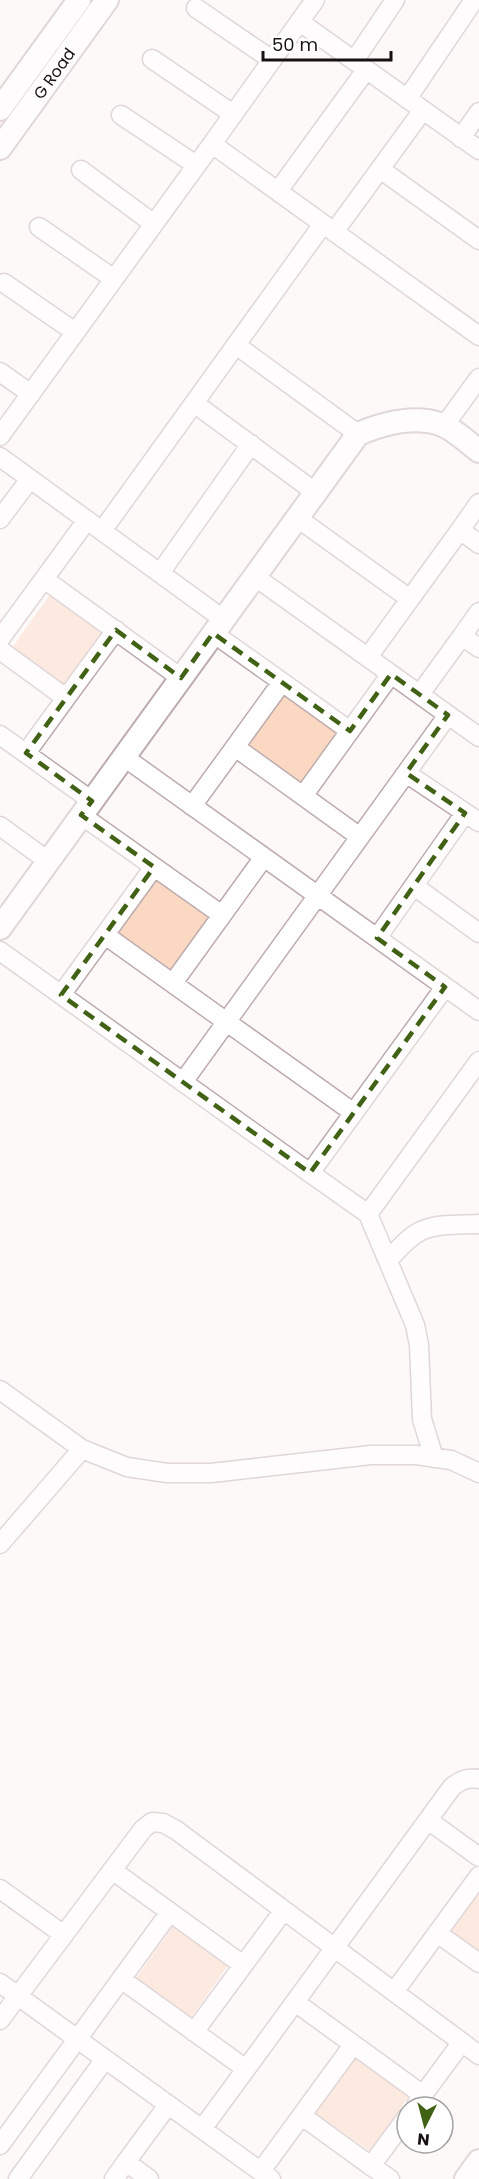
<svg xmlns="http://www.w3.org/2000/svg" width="479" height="2179" viewBox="0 0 479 2179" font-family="Poppins,sans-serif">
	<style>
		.green { fill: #fad8c2 }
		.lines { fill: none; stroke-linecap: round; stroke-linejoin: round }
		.minor-casing { stroke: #beacaf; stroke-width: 21 }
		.tertiary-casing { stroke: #beacaf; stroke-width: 26 }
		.minor { stroke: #fff; stroke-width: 18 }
		.tertiary { stroke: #fff; stroke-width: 22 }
		.marked { fill: none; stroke: #416115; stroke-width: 4.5; stroke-dasharray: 12 8; stroke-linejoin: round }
		.labels { text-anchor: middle; stroke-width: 5; stroke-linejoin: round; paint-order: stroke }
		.street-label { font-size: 16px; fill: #181112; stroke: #fff }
	</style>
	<rect width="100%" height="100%" fill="#fdf9f9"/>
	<path class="green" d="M 51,593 L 106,632 L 67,687 L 12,648 Z
		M 284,691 L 339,730 L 301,785 L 245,747 Z
		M 157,877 L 212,915 L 173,971 L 118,932 Z
		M 479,1890 L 479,1952 L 450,1931 Z
		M 174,1925 L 229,1964 L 190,2019 L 135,1980 Z
		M 354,2057 L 409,2096 L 370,2151 L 315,2113 Z"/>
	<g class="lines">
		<g class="minor-casing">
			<path id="minor" d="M 315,0 L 212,144 L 479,336
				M 196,8 L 272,60
				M 300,22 L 479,150
				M 152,59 L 233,114
				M 354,61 L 395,0
				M 407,99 L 474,0
				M 121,115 L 196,165
				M 461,138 L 479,112
				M 380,169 L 479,240
				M 81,170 L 154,224
				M 278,191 L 366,70
				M 39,227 L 114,279
				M 334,232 L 423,110
				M 4,283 L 75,332
				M 236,345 L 358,434
				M 0,372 L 31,394
				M 194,403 L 315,492
				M 444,426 L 479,378
				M 0,436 L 212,144
				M 0,457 L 223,619
				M 479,503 L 460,530 L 479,544
				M 296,517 L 410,599
				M 0,519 L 30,479
				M 87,520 L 44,579 L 181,678
				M 102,531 L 323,224
				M 160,573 L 251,444
				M 254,576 L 479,737
				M 213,633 L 282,682
				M 462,636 L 479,612
				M 0,639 L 44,579
				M 0,650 L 66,698 L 26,753
				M 368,657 L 460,530
				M 420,694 L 462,636 L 479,648
				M 66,698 L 116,630
				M 0,735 L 92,801
				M 235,747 L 282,682 L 350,731
				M 124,757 L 479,1011
				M 406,773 L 479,822
				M 303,796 L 391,674
				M 192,806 L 235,747 L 360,837
				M 81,815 L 222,915
				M 0,826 L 48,861
				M 414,886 L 479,933
				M 105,935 L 354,1113
				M 377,938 L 465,813
				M 0,951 L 310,1173
				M 173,983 L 264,857
				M 445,987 L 310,1173 L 368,1214 L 479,1061
				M 61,995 L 154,867
				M 183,1082 L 448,715
				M 368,1214 L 415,1325 L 419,1345 L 422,1419 L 434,1458
				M 388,1260 C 398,1250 408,1237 421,1231 C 437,1223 461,1225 479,1224
				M 0,1390 L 82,1449 L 127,1467 L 167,1473 L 211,1473 L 371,1455 L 416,1455 L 451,1460 L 479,1473
				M 0,1544 L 82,1449
				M 428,1820 L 479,1857
				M 112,1870 L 243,1965
				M 0,1889 L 64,1935
				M 437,1933 L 479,1963
				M 121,1979 L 246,2069 L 202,2129
				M 0,1983 L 105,2059
				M 394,1992 L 479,1876
				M 295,2002 L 423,2095
				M 0,2020 L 143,1829 L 152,1822 L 163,1823 L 176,1830 L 479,2055
				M 194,2032 L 284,1910
				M 246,2069 L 452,1787 C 461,1780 468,1777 479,1779
				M 417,2103 L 462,2042
				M 302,2116 L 371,2166
				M 0,2145 L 170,1912
				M 126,2162 L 168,2105
				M 261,2171 L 353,2045
				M 18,2179 L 105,2059 L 271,2179
				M 114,2179 L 126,2162 L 149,2179
				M 390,2179 L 371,2166 L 407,2117"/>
		</g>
		<g class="tertiary-casing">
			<g id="tertiary">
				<path d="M 0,109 L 79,0"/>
				<path id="s1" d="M 0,148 L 107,0"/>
				<path d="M 0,928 L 358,434 C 384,423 413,415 440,424 C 454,429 467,442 479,451"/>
				<path d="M 466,2179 L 479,2161"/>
			</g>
		</g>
		<use href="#minor" class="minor"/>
		<use href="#tertiary" class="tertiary"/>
	</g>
	<path d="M0 0H479V2179H0ZM 116,630 L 181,678 L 213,633 L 350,731 L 391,674 L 448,715 L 406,773 L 465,813 L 377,938 L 445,987 L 310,1173 L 61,995 L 154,867 L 81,815 L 92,801 L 26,753 Z" fill="#fdf9f9" fill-opacity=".55" fill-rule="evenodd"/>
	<path class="marked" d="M 116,630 L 181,678 L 213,633 L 350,731 L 391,674 L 448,715 L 406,773 L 465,813 L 377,938 L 445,987 L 310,1173 L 61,995 L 154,867 L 81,815 L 92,801 L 26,753 Z"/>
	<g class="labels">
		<g class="street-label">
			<text dy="6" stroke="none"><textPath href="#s1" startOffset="92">G Road</textPath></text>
		</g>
	</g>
	<g transform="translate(425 2125) rotate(186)"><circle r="28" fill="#ffffff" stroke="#a3a0a0" stroke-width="1.5"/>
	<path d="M0-4.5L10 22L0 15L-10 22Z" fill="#416115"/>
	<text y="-9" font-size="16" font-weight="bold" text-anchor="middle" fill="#181112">N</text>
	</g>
	<path d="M263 51v9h128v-9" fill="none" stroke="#181112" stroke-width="3"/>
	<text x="272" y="51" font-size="18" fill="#181112" stroke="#ffffff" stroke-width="4.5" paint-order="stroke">50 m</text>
</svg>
